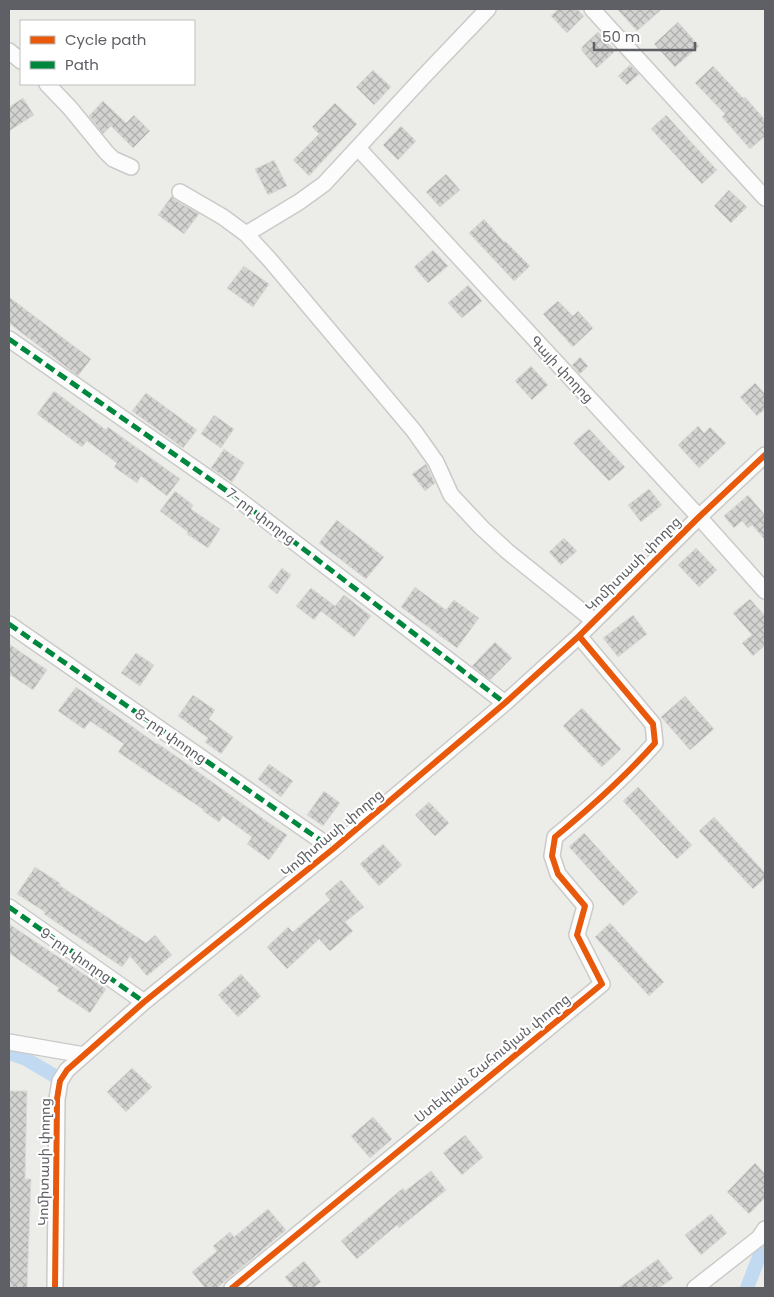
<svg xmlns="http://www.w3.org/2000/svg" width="774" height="1297" viewBox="0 0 774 1297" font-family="Poppins,'Noto Sans Armenian',sans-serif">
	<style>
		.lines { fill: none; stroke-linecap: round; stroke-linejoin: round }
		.canal { stroke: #c1daf2; stroke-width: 14 }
		.building { fill: url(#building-cross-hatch); stroke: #dcdbd7 }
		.minor-casing { stroke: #cacac9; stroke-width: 18 }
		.minor { stroke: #fcfcfc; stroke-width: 15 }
		.quiet { stroke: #00873e; stroke-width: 5; stroke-dasharray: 10 5; stroke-linecap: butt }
		.cycleway-casing { stroke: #fff; stroke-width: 9 }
		.cycleway { stroke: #e8590c; stroke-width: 6 }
		.labels { text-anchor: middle; stroke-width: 4; stroke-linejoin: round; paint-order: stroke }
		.street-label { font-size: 14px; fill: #5e6065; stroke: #fff }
	</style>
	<defs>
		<pattern id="building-cross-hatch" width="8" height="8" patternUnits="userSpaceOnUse" patternTransform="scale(1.25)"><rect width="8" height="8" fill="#d3d3d1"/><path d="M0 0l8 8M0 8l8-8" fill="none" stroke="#aeafad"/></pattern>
	</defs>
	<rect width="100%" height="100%" fill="#ecece8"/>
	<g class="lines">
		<path class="canal" d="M 9,1053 L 26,1059 L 53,1075
			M 747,1288 L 759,1257 L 765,1247"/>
	</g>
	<path class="building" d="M 558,9 L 577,9 L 584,16 L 567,33 L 551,16 Z
		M 617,9 L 662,9 L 637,31 Z
		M 678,22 L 699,46 L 675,67 L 654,44 Z
		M 598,32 L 615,51 L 597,68 L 582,51 L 582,47 Z
		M 630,65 L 639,74 L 627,85 L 618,76 Z
		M 713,66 L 743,98 L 745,97 L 765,120 L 765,136 L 750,149 L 722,117 L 725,114 L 695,83 Z
		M 373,70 L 391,87 L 374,105 L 356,87 Z
		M 23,98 L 34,115 L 9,131 L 9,107 Z
		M 103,101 L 126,123 L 134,115 L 150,131 L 133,148 L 111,126 L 103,134 L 89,116 Z
		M 335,103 L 357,124 L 309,176 L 293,160 L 319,134 L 312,127 Z
		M 666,115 L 717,170 L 702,184 L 651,129 Z
		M 401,126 L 416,141 L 398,160 L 383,145 Z
		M 274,160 L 287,186 L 268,195 L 255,169 Z
		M 446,174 L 460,190 L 440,207 L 426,192 Z
		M 729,190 L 747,207 L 731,223 L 714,206 Z
		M 172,196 L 175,200 L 199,214 L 184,234 L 158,215 Z
		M 484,219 L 504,242 L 505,241 L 530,266 L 514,281 L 469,233 Z
		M 433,250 L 448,266 L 428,283 L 414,267 Z
		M 244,266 L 269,284 L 253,307 L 227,288 Z
		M 468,285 L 482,301 L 462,318 L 448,303 Z
		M 9,297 L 91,359 L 78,376 L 9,323 Z
		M 558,301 L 573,316 L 578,311 L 593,328 L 573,347 L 543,314 Z
		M 580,357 L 588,366 L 580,374 L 572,365 Z
		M 531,366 L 548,385 L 532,400 L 515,381 Z
		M 755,383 L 765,394 L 765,409 L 757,416 L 740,397 Z
		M 54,391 L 106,430 L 108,427 L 180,479 L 167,496 L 141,476 L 137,483 L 114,467 L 117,463 L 87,441 L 82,447 L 37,414 Z
		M 146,393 L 197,430 L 183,448 L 132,411 Z
		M 214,415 L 234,429 L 221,448 L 201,434 Z
		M 698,426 L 704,433 L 710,427 L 726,443 L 699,468 L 678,445 Z
		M 589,429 L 625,467 L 609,481 L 573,443 Z
		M 224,449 L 244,463 L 232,482 L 211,468 Z
		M 426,464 L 435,483 L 425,491 L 412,474 Z
		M 649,489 L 662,505 L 641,522 L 628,505 Z
		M 175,491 L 193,505 L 191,509 L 220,529 L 208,548 L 187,534 L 188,532 L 160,511 Z
		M 748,495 L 765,515 L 765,540 L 752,525 L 748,528 L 742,521 L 734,528 L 724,516 Z
		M 337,520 L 384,557 L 366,579 L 319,543 Z
		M 564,538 L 577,551 L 561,565 L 549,552 Z
		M 696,548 L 717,570 L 699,587 L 678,565 Z
		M 282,568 L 291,575 L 277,594 L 268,587 Z
		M 415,587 L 446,610 L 454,600 L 479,618 L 457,648 L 401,607 Z
		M 311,588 L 335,606 L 344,595 L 371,616 L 354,637 L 321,611 L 314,620 L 296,606 Z
		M 750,599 L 765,616 L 765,645 L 753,656 L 742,643 L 752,635 L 733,613 Z
		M 633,615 L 647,634 L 618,657 L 603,638 Z
		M 495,642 L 512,658 L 490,680 L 472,666 Z
		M 9,644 L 47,670 L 33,690 L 9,674 Z
		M 136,653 L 154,665 L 140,686 L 121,673 Z
		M 76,687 L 157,744 L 157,743 L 183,761 L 265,820 L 287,835 L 269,860 L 247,844 L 252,837 L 223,816 L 219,822 L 203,811 L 204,810 L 118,752 L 124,744 L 90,721 L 84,729 L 58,711 Z
		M 193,695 L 215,710 L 209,719 L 233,737 L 221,754 L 205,742 L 208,738 L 178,716 Z
		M 685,696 L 714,729 L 690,750 L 661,717 Z
		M 582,708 L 621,749 L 602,767 L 563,726 Z
		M 269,764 L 293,781 L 281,797 L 258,779 Z
		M 638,787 L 692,845 L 677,859 L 623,801 Z
		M 324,791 L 340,803 L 323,826 L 307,815 Z
		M 429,802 L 449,823 L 435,836 L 415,815 Z
		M 714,817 L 765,873 L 765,878 L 753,889 L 699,831 Z
		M 584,833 L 638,892 L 623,906 L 569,847 Z
		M 383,844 L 402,865 L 379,886 L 360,864 Z
		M 35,867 L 60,883 L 59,885 L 146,943 L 155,935 L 172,955 L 147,976 L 130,956 L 122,967 L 44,914 L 45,912 L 17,894 Z
		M 341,880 L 364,907 L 345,922 L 353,931 L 330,951 L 319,939 L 287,969 L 267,947 L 288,927 L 293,932 L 330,900 L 325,894 Z
		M 610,923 L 664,982 L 649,996 L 595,937 Z
		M 9,924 L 106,989 L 90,1013 L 57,991 L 59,988 L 9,953 Z
		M 241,974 L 261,996 L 238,1017 L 218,995 Z
		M 132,1068 L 152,1087 L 126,1112 L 107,1092 Z
		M 9,1091 L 27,1091 L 25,1179 L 31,1179 L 27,1288 L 9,1288 Z
		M 373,1117 L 392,1139 L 370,1158 L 351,1136 Z
		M 465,1135 L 483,1157 L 462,1175 L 443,1153 Z
		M 755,1163 L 765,1174 L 765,1198 L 749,1214 L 727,1192 Z
		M 431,1171 L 446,1190 L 399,1228 L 397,1225 L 357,1259 L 341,1241 L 403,1188 L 405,1191 Z
		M 268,1209 L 286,1230 L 217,1288 L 205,1288 L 192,1272 L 217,1251 L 213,1246 L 230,1232 L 234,1237 Z
		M 711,1214 L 727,1233 L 701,1255 L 685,1235 Z
		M 658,1259 L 673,1278 L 659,1288 L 618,1288 Z
		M 304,1261 L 321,1282 L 313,1288 L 294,1288 L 285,1277 Z"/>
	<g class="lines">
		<g class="minor-casing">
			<path id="minor" d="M 592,9 L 765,198
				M 9,51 L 21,61
				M 47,84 L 70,108 L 106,152 L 113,159 L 131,167
				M 358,148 L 699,517 L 765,591
				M 180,192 L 223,217 L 246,234 L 270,260 L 414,431 L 436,462 L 451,495 L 482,528 L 507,551 L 594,621
				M 246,234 L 299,202 L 324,184 L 424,76 L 488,9
				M 9,339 L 234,496 L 505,703
				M 9,624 L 333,849
				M 9,907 L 144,1002
				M 9,1042 L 84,1055
				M 55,1288 L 57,1099 L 60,1081 L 67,1070 L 144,1002 L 333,849 L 505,703 L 579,636 L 699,517 L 765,455
				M 232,1288 L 602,984 L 577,935 L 585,906 L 558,874 L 552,856 L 555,837 C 590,808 625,777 655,743 L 653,724 L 579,636
				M 695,1288 L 759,1238 L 765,1229"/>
		</g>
		<use href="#minor" class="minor"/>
		<path class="quiet" d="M 9,339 L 234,496 L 505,703
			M 9,624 L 333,849
			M 9,907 L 144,1002"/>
		<g class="cycleway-casing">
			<path id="cycleway" d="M 55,1288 L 57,1099 L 60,1081 L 67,1070 L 144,1002 L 333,849 L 505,703 L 579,636 L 699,517 L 765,455
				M 232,1288 L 602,984 L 577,935 L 585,906 L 558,874 L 552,856 L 555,837 C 590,808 625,777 655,743 L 653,724 L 579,636"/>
		</g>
		<use href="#cycleway" class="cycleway"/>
	</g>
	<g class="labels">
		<g class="street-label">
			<text transform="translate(562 369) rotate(47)" y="5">Գայի փողոց</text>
			<text transform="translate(261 516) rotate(37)" y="5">7-րդ փողոց</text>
			<text transform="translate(633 564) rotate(-45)" y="5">Կոմիտասի փողոց</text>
			<text transform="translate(171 736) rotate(35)" y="5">8-րդ փողոց</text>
			<text transform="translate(332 833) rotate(-40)" y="5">Կոմիտասի փողոց</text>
			<text transform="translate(76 955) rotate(35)" y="5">9-րդ փողոց</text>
			<text transform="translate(492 1058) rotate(-39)" y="5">Ստեփան Շահումյան փողոց</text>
			<text transform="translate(44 1162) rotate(-89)" y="5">Կոմիտասի փողոց</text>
		</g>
	</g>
	<rect width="774" height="1297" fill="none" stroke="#5e6065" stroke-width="20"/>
	<rect x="20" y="20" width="175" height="65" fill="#ffffff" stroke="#bfbfc1"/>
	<rect x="30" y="36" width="25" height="8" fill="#e8590c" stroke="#bfbfc1"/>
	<text x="65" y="45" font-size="15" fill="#5e6065">Cycle path</text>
	<rect x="30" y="61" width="25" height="8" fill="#00873e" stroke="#bfbfc1"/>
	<text x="65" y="70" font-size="15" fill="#5e6065">Path</text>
	<path d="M594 42v8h101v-8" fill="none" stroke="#5e6065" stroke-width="2.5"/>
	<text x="602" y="42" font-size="15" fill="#5e6065" stroke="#ffffff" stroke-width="4" paint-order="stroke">50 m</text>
</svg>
